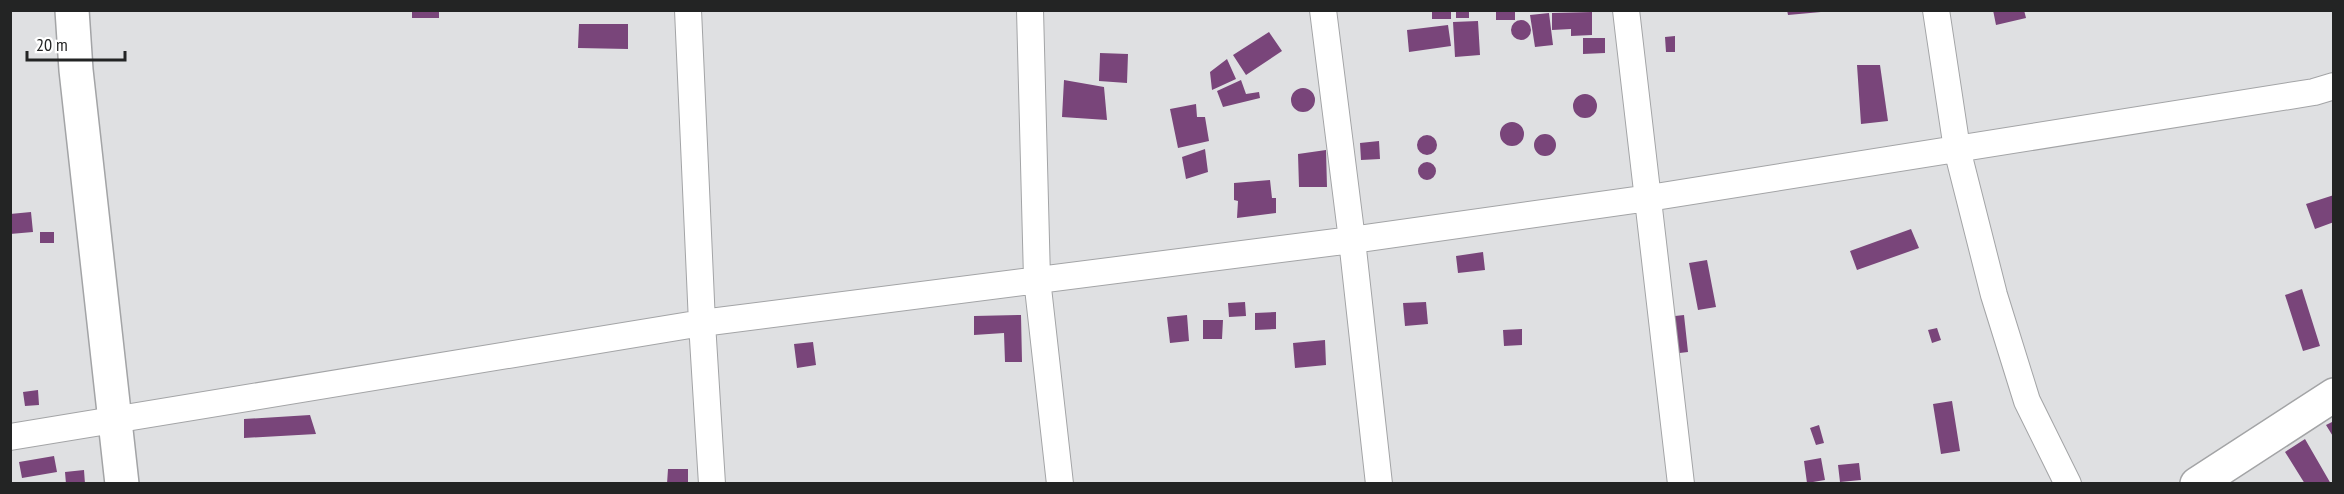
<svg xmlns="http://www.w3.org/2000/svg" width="2344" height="494" viewBox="0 0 2344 494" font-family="'PT Sans Narrow',sans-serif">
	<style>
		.building { fill: #79457a }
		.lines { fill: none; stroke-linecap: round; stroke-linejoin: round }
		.street-casing { stroke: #a3a4a6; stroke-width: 28 }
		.secondary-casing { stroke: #a3a4a6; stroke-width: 36 }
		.street { stroke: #fff; stroke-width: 26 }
		.secondary { stroke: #fff; stroke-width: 33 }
	</style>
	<rect width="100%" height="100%" fill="#dfe0e2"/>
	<path class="building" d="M 412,10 L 439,10 L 439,18 L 412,18 Z
		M 1432,10 L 1451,10 L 1451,19 L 1432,19 Z
		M 1456,10 L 1469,10 L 1469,18 L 1456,18 Z
		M 1496,10 L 1515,10 L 1515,20 L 1496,20 Z
		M 1787,10 L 1821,10 L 1821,12 L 1788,15 Z
		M 1993,10 L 2024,10 L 2026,18 L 1996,25 Z
		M 1592,12 L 1592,35 L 1571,36 L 1571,29 L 1552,30 L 1552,13 Z
		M 1549,13 L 1553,45 L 1535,47 L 1530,15 Z
		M1511 30a10 10 0 1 1 20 0a10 10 0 1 1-20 0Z
		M 1478,21 L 1480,55 L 1455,57 L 1453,22 Z
		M 579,24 L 628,24 L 628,49 L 578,48 Z
		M 1448,25 L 1451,46 L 1409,52 L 1407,30 Z
		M 1269,32 L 1282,51 L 1246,75 L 1233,55 Z
		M 1675,36 L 1675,52 L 1666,52 L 1665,37 Z
		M 1583,38 L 1605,38 L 1605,53 L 1583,54 Z
		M 1100,53 L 1128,54 L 1127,83 L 1099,81 Z
		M 1227,59 L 1236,79 L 1212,90 L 1210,72 Z
		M 1857,65 L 1880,65 L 1888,121 L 1861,124 Z
		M 1064,80 L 1104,87 L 1107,120 L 1062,117 Z
		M 1241,80 L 1246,94 L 1259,92 L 1260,98 L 1223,107 L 1217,91 Z
		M1291 100a12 12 0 1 1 24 0a12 12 0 1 1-24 0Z
		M1573 106a12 12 0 1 1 24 0a12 12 0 1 1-24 0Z
		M 1196,104 L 1197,117 L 1205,117 L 1209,141 L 1178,148 L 1170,109 Z
		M1500 134a12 12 0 1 1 24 0a12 12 0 1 1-24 0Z
		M1534 145a11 11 0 1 1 22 0a11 11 0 1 1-22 0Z
		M1417 145a10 10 0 1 1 20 0a10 10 0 1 1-20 0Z
		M 1379,141 L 1380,159 L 1361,160 L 1360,143 Z
		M 1205,149 L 1208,172 L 1186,179 L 1182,157 Z
		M 1326,150 L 1327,187 L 1299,187 L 1298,154 Z
		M1418 171a9 9 0 1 1 18 0a9 9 0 1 1-18 0Z
		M 1270,180 L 1272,198 L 1276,198 L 1276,213 L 1237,218 L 1238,201 L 1234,200 L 1234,183 Z
		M 2334,195 L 2334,222 L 2315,229 L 2306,204 Z
		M 31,212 L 33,232 L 10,234 L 10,214 Z
		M 1911,229 L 1919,248 L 1857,270 L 1850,251 Z
		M 40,232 L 54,232 L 54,243 L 40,243 Z
		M 1483,252 L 1485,270 L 1458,273 L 1456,256 Z
		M 1707,260 L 1716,307 L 1698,310 L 1689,263 Z
		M 2302,289 L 2320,346 L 2303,351 L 2285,295 Z
		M 1245,302 L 1246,316 L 1229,317 L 1228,303 Z
		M 1426,302 L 1428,324 L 1405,326 L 1403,303 Z
		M 1276,312 L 1276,329 L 1255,330 L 1255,313 Z
		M 1021,315 L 1022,362 L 1005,362 L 1004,333 L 974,335 L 974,316 Z
		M 1187,315 L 1189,341 L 1170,343 L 1167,317 Z
		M 1684,315 L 1688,352 L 1671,354 L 1666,317 Z
		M 1203,320 L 1223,320 L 1222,339 L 1203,339 Z
		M 1937,328 L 1941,340 L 1932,343 L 1928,330 Z
		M 1522,329 L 1522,345 L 1504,346 L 1503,330 Z
		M 1325,340 L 1326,365 L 1295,368 L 1293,343 Z
		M 813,342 L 816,365 L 797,368 L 794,344 Z
		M 38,390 L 39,405 L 25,406 L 23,392 Z
		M 1952,401 L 1960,451 L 1941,454 L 1933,404 Z
		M 310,415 L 316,434 L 244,438 L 244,419 Z
		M 2334,421 L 2334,438 L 2326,425 Z
		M 1819,425 L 1824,443 L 1816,445 L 1810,428 Z
		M 2305,439 L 2331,484 L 2305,484 L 2285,452 Z
		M 54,456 L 57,472 L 22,478 L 19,462 Z
		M 1821,458 L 1825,480 L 1807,483 L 1804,461 Z
		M 1859,463 L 1861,480 L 1840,482 L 1838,465 Z
		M 668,469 L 688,469 L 688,484 L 667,484 Z
		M 84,470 L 85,484 L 66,484 L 65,472 Z"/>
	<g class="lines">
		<g class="street-casing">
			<path id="street" d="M 688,10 L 702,323 L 712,484
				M 1030,10 L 1037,279 L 1060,484
				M 1323,10 L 1352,240 L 1379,484
				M 1626,10 L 1681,484
				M 1936,10 L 1957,149 L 1994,295 L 2027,401 L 2068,484
				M 10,437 L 702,323 L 1352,240 L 1649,198 L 2314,92 L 2334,86"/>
		</g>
		<g class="secondary-casing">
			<path id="secondary" d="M 72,10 L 76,70 L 122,484
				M 2197,484 L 2334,395"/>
		</g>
		<use href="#street" class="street"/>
		<use href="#secondary" class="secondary"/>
	</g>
	<rect width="2344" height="494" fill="none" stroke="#232424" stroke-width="24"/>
	<path d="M27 51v9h98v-9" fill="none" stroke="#232424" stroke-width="3"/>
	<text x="36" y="51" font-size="18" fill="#232424" stroke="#ffffff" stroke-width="4.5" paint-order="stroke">20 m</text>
</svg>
